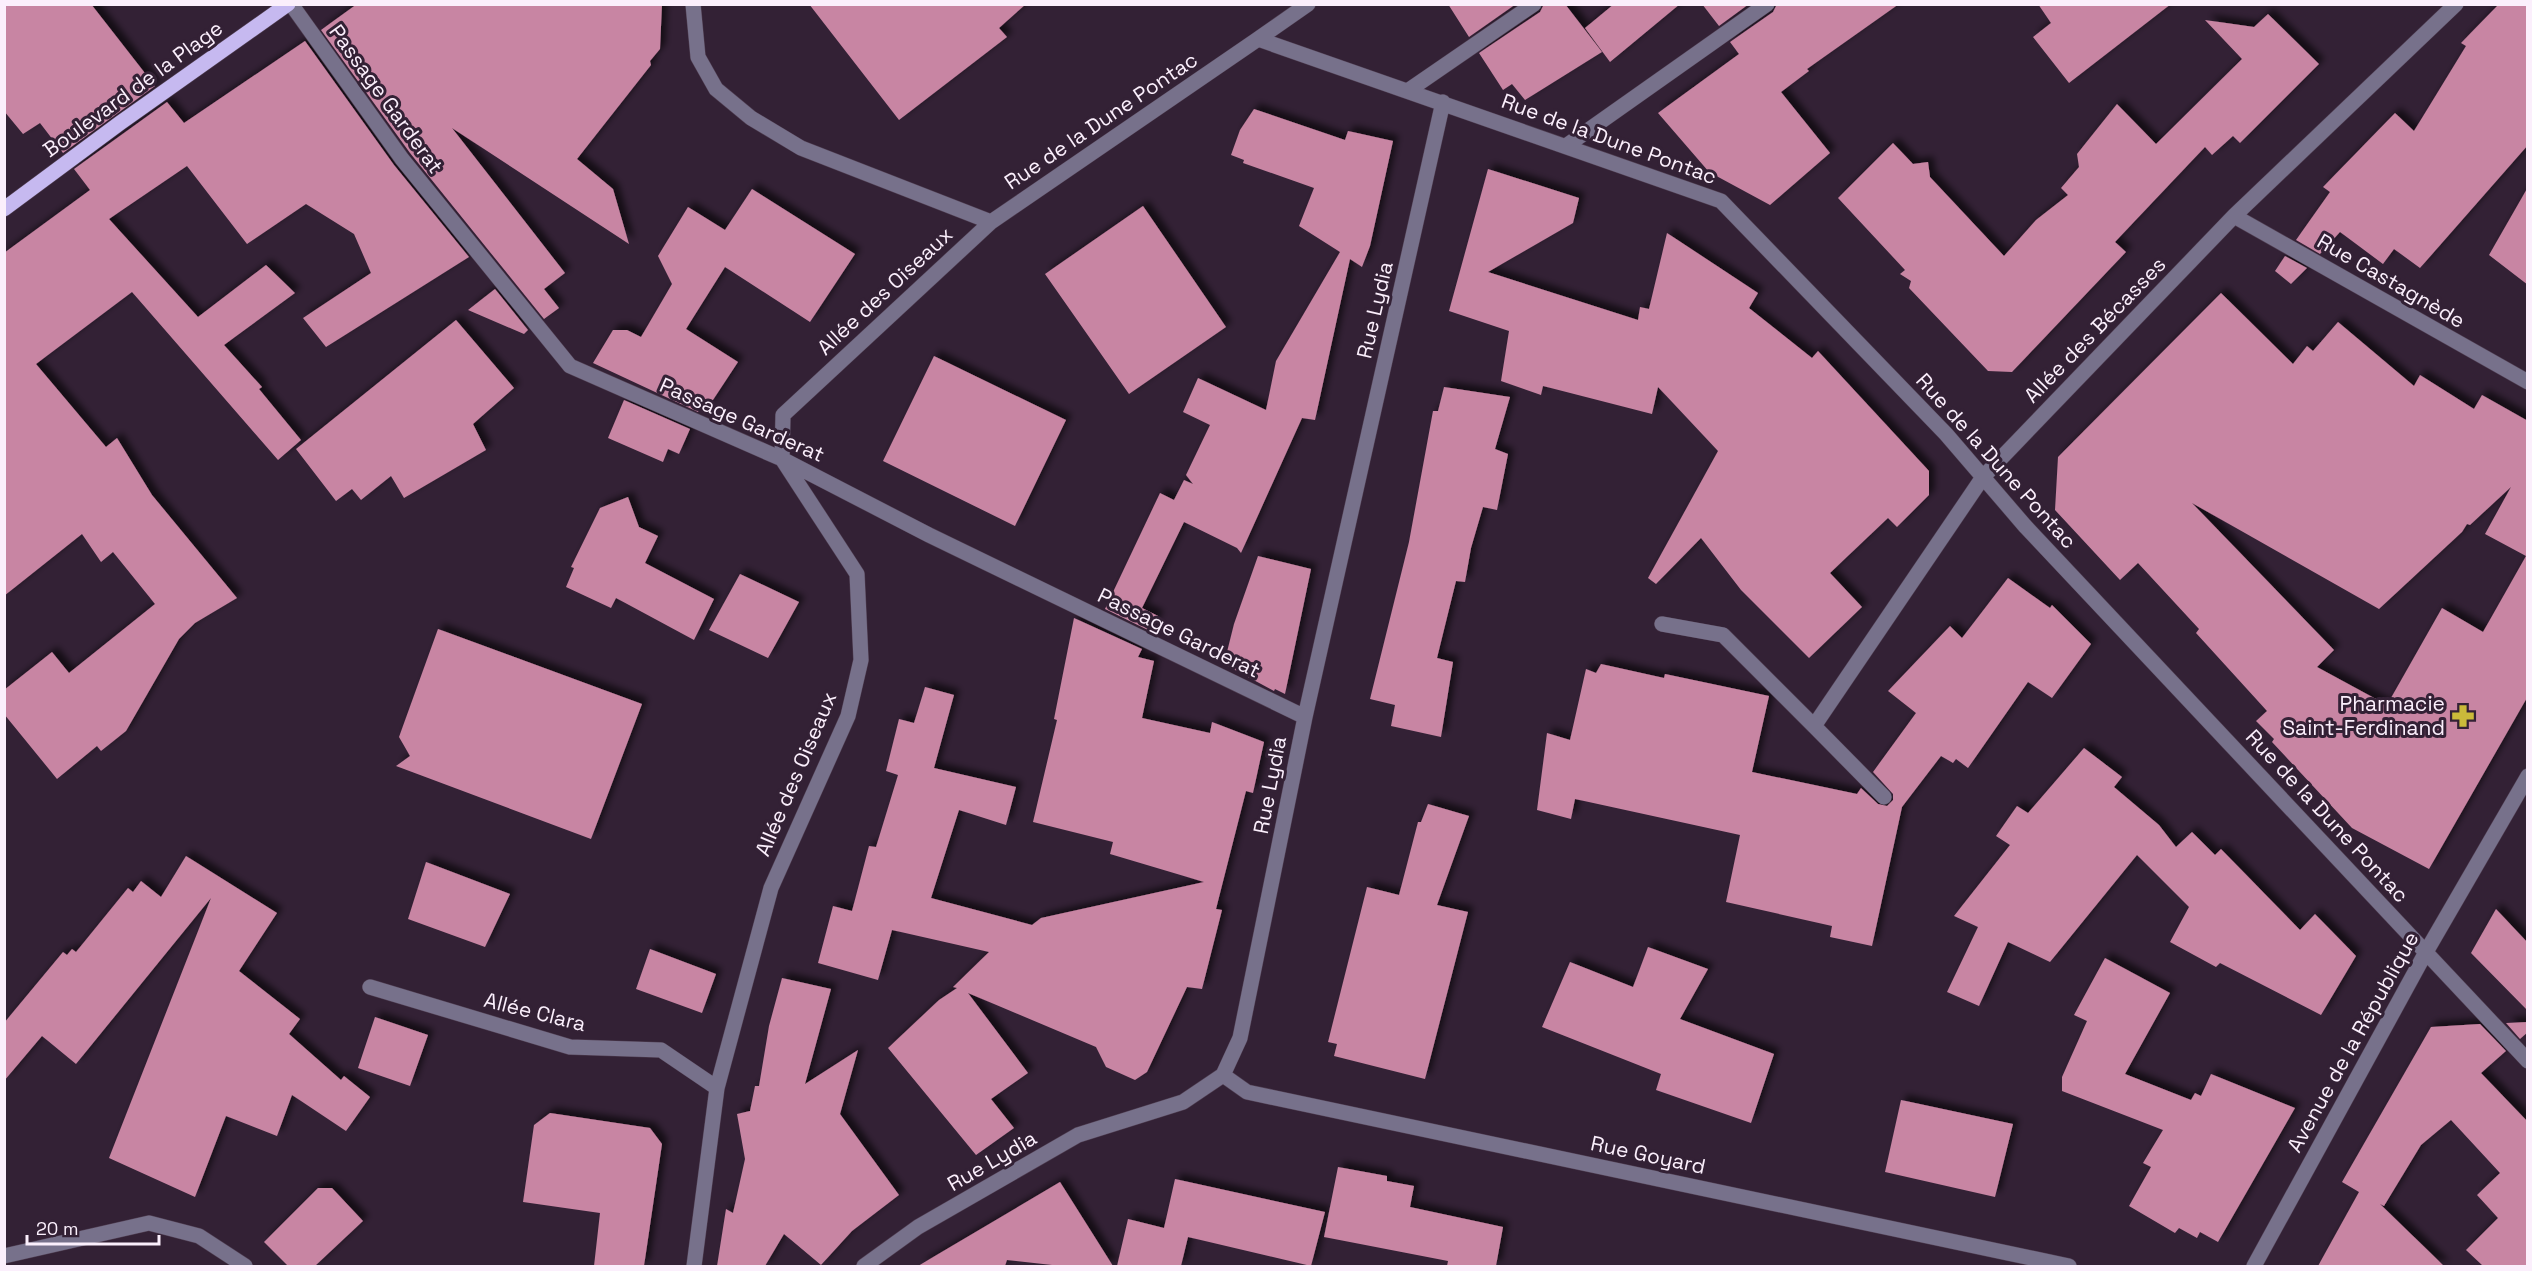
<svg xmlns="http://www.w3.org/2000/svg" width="2532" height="1271" viewBox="0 0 2532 1271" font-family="'Space Grotesk',sans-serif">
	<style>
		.building { fill: #c885a3; fill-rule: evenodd; filter: url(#shadow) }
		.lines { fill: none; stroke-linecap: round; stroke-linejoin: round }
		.minor-casing { stroke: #4f3e51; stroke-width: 16 }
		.major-casing { stroke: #4f3e51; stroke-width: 16 }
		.minor { stroke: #77718b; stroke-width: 15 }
		.major { stroke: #c6b9f0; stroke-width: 15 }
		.labels { text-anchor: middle; stroke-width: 6; stroke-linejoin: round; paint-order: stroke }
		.street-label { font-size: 21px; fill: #fbeffc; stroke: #332135 }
		.poi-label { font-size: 21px; fill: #fbeffc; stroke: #332135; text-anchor: end }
	</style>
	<defs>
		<filter id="shadow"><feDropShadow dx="5.5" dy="-5.5" stdDeviation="3" flood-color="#0009"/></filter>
	</defs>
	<rect width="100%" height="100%" fill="#332135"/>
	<path class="building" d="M 4,4 L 91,4 L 155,86 L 63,153 L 40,123 L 23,134 L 4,111 Z
		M 357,4 L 662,4 L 660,49 L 650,61 L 651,65 L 577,159 L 613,189 L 629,244 L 452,128 L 565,273 L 544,289 L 559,308 L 544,319 L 410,153 L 321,30 Z
		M 809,4 L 1026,4 L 999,28 L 1007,37 L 899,120 Z
		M 1448,4 L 1516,4 L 1469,37 Z
		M 1544,4 L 1565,4 L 1602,52 L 1525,100 L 1512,84 L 1503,90 L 1479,53 L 1540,12 Z
		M 1614,4 L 1680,4 L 1610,62 L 1585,28 Z
		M 1702,4 L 1749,4 L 1719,26 Z
		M 1777,4 L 1899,4 L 1807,69 L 1809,71 L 1781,92 L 1830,153 L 1770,205 L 1709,172 L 1658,113 L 1739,54 L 1730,42 L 1773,12 Z
		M 2038,4 L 2171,4 L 2069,83 L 2033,37 L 2051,23 Z
		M 2499,4 L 2528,4 L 2528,145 L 2420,268 L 2394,249 L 2383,264 L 2340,232 L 2320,254 L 2296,240 L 2330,192 L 2323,187 L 2395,113 L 2414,131 L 2466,46 L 2461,43 Z
		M 2268,14 L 2319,64 L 2240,143 L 2233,136 L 2212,155 L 2205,147 L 2115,242 L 2126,252 L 2012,372 L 1988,371 L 1909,288 L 1911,281 L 1900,274 L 1905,270 L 1838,198 L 1893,143 L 1913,164 L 1928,162 L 1930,177 L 2004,256 L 2036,220 L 2068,195 L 2061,188 L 2079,167 L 2077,154 L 2117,104 L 2156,144 L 2242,59 L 2205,20 L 2254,27 Z
		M 305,41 L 394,165 L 469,257 L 326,347 L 303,318 L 371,273 L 354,234 L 306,204 L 247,244 L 187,166 L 109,219 L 198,317 L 266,265 L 295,293 L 224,345 L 262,387 L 259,389 L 301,440 L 278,460 L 132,292 L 36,364 L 106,447 L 117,438 L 152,495 L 237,598 L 195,623 L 179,639 L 126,731 L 101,751 L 97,746 L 57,779 L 4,714 L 4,690 L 52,652 L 69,673 L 155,604 L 113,552 L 101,562 L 82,534 L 4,596 L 4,253 L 90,190 L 74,169 L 167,102 L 184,123 Z
		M 1254,109 L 1345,140 L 1348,131 L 1393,141 L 1370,246 L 1362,267 L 1350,259 L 1315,420 L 1302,418 L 1241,553 L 1237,548 L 1184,522 L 1142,608 L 1158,616 L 1150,631 L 1105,609 L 1160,493 L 1174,500 L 1184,480 L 1193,484 L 1186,475 L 1210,425 L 1183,412 L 1198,378 L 1266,410 L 1276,361 L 1340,252 L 1299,226 L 1314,188 L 1243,163 L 1244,160 L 1231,155 L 1240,130 Z
		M 1488,169 L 1579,198 L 1573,223 L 1488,272 L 1638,320 L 1640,307 L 1649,309 L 1667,233 L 1758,293 L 1749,308 L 1812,358 L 1818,351 L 1929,471 L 1929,495 L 1897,527 L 1888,518 L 1830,573 L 1862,607 L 1809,658 L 1741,590 L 1701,538 L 1656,584 L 1648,578 L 1718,451 L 1658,387 L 1652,414 L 1543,386 L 1541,395 L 1501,381 L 1509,331 L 1449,311 Z
		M 2528,187 L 2528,285 L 2489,255 Z
		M 752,189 L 855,254 L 810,322 L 725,267 L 686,329 L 738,362 L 709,406 L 702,402 L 698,412 L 593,363 L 613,330 L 627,330 L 641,337 L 672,284 L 658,256 L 688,207 L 725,230 Z
		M 1143,206 L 1226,327 L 1129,394 L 1045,274 Z
		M 2285,256 L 2307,268 L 2291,284 L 2275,271 Z
		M 495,289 L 528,330 L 524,334 L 468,310 Z
		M 2221,293 L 2293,364 L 2307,346 L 2313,351 L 2338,322 L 2414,386 L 2420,375 L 2474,409 L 2482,395 L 2528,421 L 2528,696 L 2429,869 L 2352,828 L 2272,742 L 2274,739 L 2256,721 L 2267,711 L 2196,633 L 2199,629 L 2138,563 L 2120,580 L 2055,510 L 2058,457 ZM 2511,487 L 2485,534 L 2526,556 L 2483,632 L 2442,608 L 2387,705 L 2317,667 L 2334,650 L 2192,503 L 2379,609 L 2462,532 L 2467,524 L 2470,525 Z
		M 456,320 L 514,388 L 473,424 L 486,450 L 404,498 L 391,476 L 361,500 L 352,489 L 336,501 L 296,449 Z
		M 934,356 L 1066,420 L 1015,526 L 883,461 Z
		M 1444,387 L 1510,397 L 1495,449 L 1508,454 L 1497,510 L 1483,507 L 1471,548 L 1465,582 L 1456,581 L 1437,658 L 1453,662 L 1441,737 L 1391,726 L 1395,705 L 1370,699 L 1409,542 L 1433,411 L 1438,411 Z
		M 624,400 L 690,429 L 679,454 L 668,449 L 663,462 L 608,438 Z
		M 628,497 L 639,527 L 658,536 L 645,563 L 714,599 L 694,640 L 616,598 L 611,608 L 566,587 L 574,568 L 571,567 L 600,508 Z
		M 1258,556 L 1311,569 L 1285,694 L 1275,689 L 1274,691 L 1224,664 L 1234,624 Z
		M 740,574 L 799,602 L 768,658 L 709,630 Z
		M 2008,578 L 2050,608 L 2052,605 L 2091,644 L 2052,698 L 2028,682 L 1968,768 L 1956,759 L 1953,763 L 1941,756 L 1902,807 L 1872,946 L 1830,937 L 1832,926 L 1726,902 L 1740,835 L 1575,799 L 1571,819 L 1537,810 L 1547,733 L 1570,740 L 1586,669 L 1596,673 L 1601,664 L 1664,678 L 1665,674 L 1769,696 L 1752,772 L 1857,794 L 1861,788 L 1878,804 L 1887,806 L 1893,800 L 1893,794 L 1873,772 L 1916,713 L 1888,691 L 1950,626 L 1962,638 Z
		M 1074,618 L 1142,649 L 1138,657 L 1154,661 L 1142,718 L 1210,733 L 1212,722 L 1264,742 L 1253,793 L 1246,791 L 1216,909 L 1222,910 L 1202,989 L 1187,987 L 1147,1072 L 1135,1080 L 1106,1067 L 1096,1047 L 968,993 L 1028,1073 L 991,1099 L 1014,1128 L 976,1155 L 888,1048 L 939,1000 L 957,988 L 953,987 L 989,952 L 892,930 L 878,980 L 818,963 L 833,906 L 852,911 L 869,846 L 876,847 L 898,775 L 886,771 L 899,719 L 914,723 L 925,687 L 954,695 L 934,768 L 1016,787 L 1006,825 L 959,810 L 931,898 L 1032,925 L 1041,918 L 1204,882 L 1110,854 L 1113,842 L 1033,822 L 1057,720 L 1054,719 Z
		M 438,629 L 642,704 L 591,839 L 396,766 L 410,756 L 399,737 Z
		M 2084,748 L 2122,777 L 2114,787 L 2159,825 L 2176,847 L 2192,832 L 2215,855 L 2221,849 L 2300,930 L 2315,914 L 2356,956 L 2321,1015 L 2220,963 L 2216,967 L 2170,942 L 2189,907 L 2137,855 L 2050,962 L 2008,942 L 1979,1006 L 1947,992 L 1978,927 L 1954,916 L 2010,845 L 1996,836 L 2017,806 L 2028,813 Z
		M 1428,804 L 1469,816 L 1437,905 L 1468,912 L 1425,1079 L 1334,1056 L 1337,1044 L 1328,1042 L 1367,887 L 1399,895 L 1418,822 L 1421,822 Z
		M 186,856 L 277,913 L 239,971 L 300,1019 L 289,1034 L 341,1080 L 344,1076 L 370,1097 L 346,1131 L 292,1095 L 277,1136 L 226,1116 L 195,1197 L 109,1158 L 211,898 L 76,1064 L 42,1036 L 4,1081 L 4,1023 L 63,952 L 67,955 L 72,949 L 76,952 L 128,888 L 133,892 L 141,881 L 161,897 Z
		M 426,862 L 510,894 L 485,947 L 408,919 Z
		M 2496,909 L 2528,943 L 2528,1011 L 2471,953 Z
		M 1648,947 L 1708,969 L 1680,1019 L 1774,1054 L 1751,1123 L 1656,1090 L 1661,1074 L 1542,1027 L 1570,962 L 1633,987 Z
		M 650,949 L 716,974 L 702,1013 L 636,989 Z
		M 2105,958 L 2170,993 L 2125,1074 L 2191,1100 L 2195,1093 L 2201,1096 L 2211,1074 L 2295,1108 L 2218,1242 L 2200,1232 L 2197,1238 L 2179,1228 L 2175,1233 L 2129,1206 L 2151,1167 L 2143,1163 L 2163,1130 L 2062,1091 L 2062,1077 L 2087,1021 L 2074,1015 Z
		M 782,978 L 831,989 L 805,1084 L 858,1050 L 840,1114 L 899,1195 L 852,1231 L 821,1265 L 784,1234 L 765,1266 L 717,1266 L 726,1209 L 733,1213 L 745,1159 L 737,1114 L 750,1111 L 755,1086 L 759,1086 L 769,1026 Z
		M 375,1017 L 428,1035 L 410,1086 L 358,1068 Z
		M 2528,1022 L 2528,1032 L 2520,1039 L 2506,1023 Z
		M 2480,1024 L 2506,1051 L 2481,1073 L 2528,1122 L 2528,1266 L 2483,1266 L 2466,1250 L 2498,1218 L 2477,1195 L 2500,1173 L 2451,1120 L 2421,1145 L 2384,1206 L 2380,1204 L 2444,1266 L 2318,1266 L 2359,1192 L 2342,1182 L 2431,1027 Z
		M 1901,1100 L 2013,1124 L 1995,1197 L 1885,1172 Z
		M 550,1113 L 650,1128 L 662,1144 L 644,1266 L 594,1266 L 600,1213 L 523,1202 L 534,1125 Z
		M 1338,1167 L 1387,1176 L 1387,1181 L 1414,1186 L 1410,1207 L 1503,1227 L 1496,1266 L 1447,1266 L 1448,1261 L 1324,1237 Z
		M 1175,1179 L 1325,1212 L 1311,1266 L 1188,1237 L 1181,1266 L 1117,1266 L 1128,1219 L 1164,1228 Z
		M 1060,1182 L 1113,1266 L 1061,1266 L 1007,1260 L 1005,1266 L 918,1266 Z
		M 318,1188 L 332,1188 L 363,1221 L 315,1266 L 288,1266 L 264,1242 Z"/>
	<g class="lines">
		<g class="minor-casing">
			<path id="minor" d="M 291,4 L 402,159 L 570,366 L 782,459 L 929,535 L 1305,717
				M 693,4 L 698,57 L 716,89 L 751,118 L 801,148 L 991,222 L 1258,39 L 1721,201 L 1946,434 L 2025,526 L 2528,1061
				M 1258,39 L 1308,4
				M 1409,90 L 1534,4
				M 1566,146 L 1767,4
				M 2234,216 L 2528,382
				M 1662,624 L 1723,635 L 1814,726 L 1983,477 L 2234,216 L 2456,4
				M 1814,726 L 1884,797
				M 370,987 L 570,1047 L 661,1050 L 717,1088
				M 1223,1075 L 1247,1092 L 2069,1266
				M 4,1256 L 149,1223 L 199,1236 L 245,1266
				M 694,1266 L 717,1088 L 771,888 L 848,716 L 861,660 L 857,574 L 782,459 L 783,415 L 991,222
				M 864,1266 L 918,1227 L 1078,1135 L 1183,1102 L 1223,1075 L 1240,1038 L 1305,717 L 1443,102
				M 2254,1266 L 2426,952 L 2528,776"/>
		</g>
		<g class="major-casing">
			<path id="major" d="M 4,209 L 120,123 L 288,4"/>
		</g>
		<use href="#minor" class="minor"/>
		<use href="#major" class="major"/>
	</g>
	<defs>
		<g id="pharmacy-bare" transform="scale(1.8)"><path d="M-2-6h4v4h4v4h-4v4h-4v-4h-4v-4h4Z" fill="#caba3a" stroke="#332135" stroke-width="2.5" paint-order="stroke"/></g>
	</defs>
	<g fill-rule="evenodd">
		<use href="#pharmacy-bare" x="2463" y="716"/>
	</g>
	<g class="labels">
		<g class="street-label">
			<text transform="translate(133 89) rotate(-36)" y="7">Boulevard de la Plage</text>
			<text transform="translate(386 99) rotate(54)" y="7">Passage Garderat</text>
			<text transform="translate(1101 121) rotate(-34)" y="7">Rue de la Dune Pontac</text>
			<text transform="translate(1609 139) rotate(20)" y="7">Rue de la Dune Pontac</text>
			<text transform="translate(2391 281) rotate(30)" y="7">Rue Castagnède</text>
			<text transform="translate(885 291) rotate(-43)" y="7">Allée des Oiseaux</text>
			<text transform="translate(1375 310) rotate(-77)" y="7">Rue Lydia</text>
			<text transform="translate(2095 330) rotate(-46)" y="7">Allée des Bécasses</text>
			<text transform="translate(742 420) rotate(24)" y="7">Passage Garderat</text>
			<text transform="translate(1996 461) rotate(48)" y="7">Rue de la Dune Pontac</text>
			<text transform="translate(1179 633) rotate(26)" y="7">Passage Garderat</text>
			<text transform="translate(796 774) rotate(-67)" y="7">Allée des Oiseaux</text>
			<text transform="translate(1270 785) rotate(-79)" y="7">Rue Lydia</text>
			<text transform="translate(2327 816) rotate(47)" y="7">Rue de la Dune Pontac</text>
			<text transform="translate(535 1012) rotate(14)" y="7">Allée Clara</text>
			<text transform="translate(2353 1042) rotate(-61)" y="7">Avenue de la République</text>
			<text transform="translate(1648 1155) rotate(12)" y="7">Rue Goyard</text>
			<text transform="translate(992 1161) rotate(-30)" y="7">Rue Lydia</text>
		</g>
		<g class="poi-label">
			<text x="2445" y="711">Pharmacie<tspan x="2445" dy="24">Saint-Ferdinand</tspan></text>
		</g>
	</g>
	<rect width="2532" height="1271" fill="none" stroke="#fbeffc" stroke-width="12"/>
	<path d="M27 1235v9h132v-9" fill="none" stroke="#fbeffc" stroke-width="3"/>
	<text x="36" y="1235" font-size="18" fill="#fbeffc" stroke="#332135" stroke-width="4.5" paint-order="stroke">20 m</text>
</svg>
